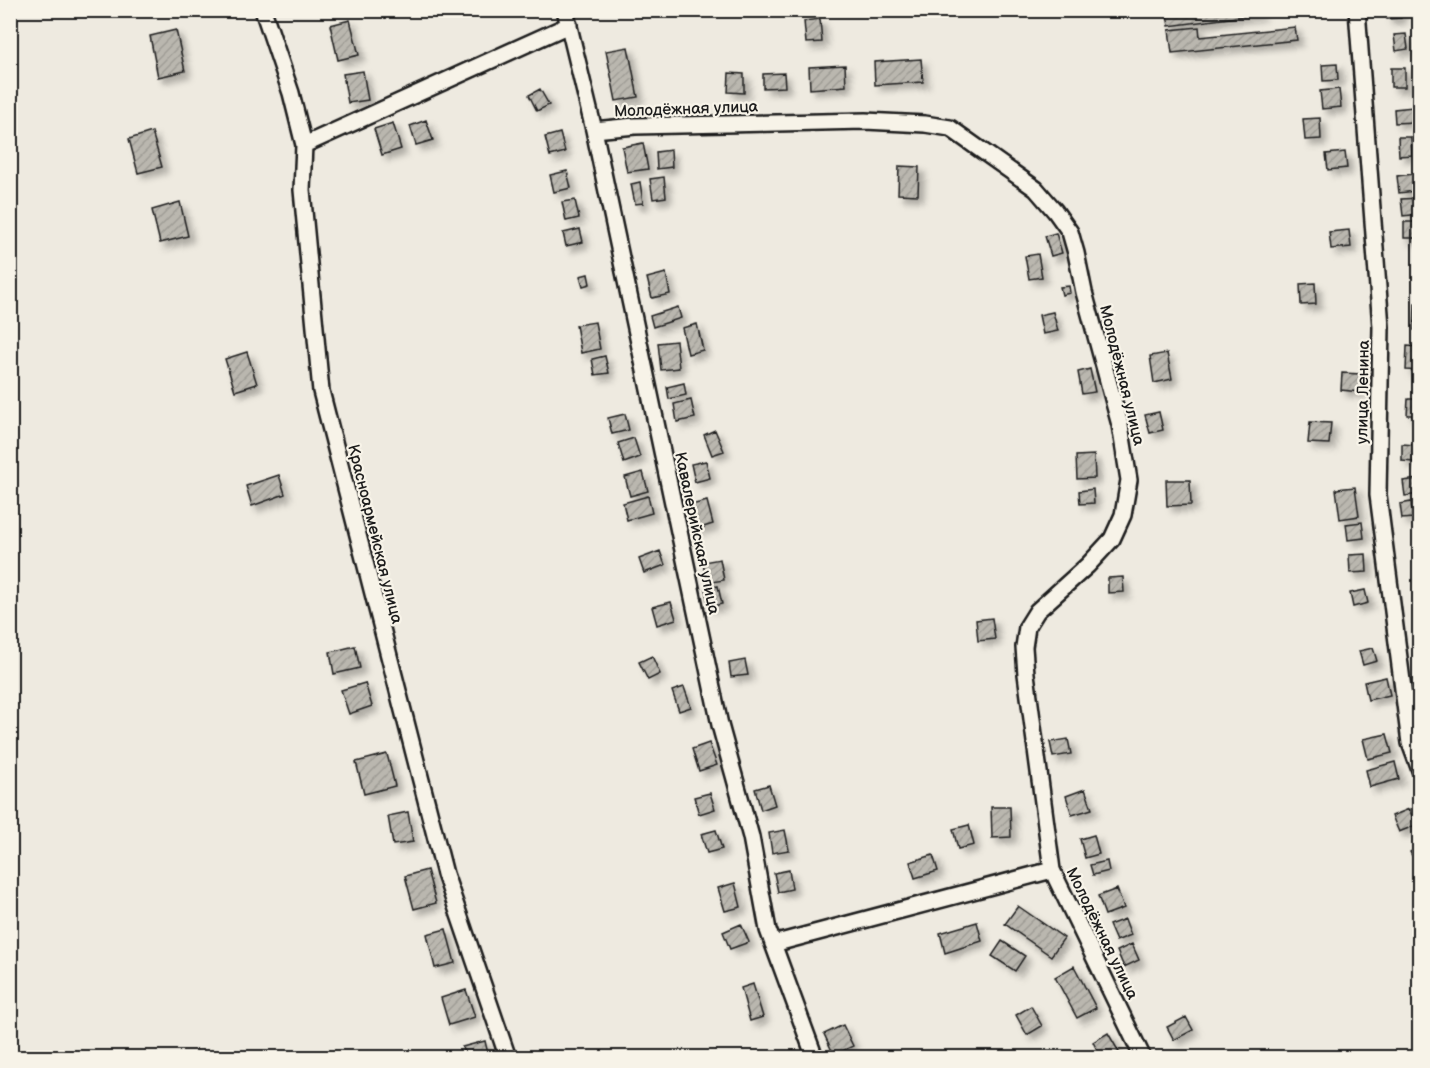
<svg xmlns="http://www.w3.org/2000/svg" width="1430" height="1068" viewBox="0 0 1430 1068" font-family="'Balsamiq Sans',sans-serif">
	<style>
		.building { fill: url(#building-hatch); stroke: #1c1c1c; stroke-width: 1.5; filter: url(#shadow) }
		.lines { fill: none; stroke-linecap: round; stroke-linejoin: round }
		.minor-casing { stroke: #1c1c1c; stroke-width: 20 }
		.minor { stroke: #f7f3e8; stroke-width: 15 }
		.labels { text-anchor: middle; stroke-width: 4.5; stroke-linejoin: round; paint-order: stroke }
		.street-label { font-size: 16px; fill: #1c1c1c; stroke: #f7f3e8 }
	</style>
	<defs>
		<pattern id="building-hatch" width="6" height="6" patternUnits="userSpaceOnUse" patternTransform="scale(1.5)"><rect width="6" height="6" fill="#bab7af"/><path d="M-1 1l2-2M0 6l6-6M5 7l2-2" fill="none" stroke="#9f9d96"/></pattern>
		<filter id="shadow"><feDropShadow dx="5.5" dy="5.5" stdDeviation="3" flood-color="#0004"/></filter>
	</defs>
	<rect width="100%" height="100%" fill="#eeeae0"/>
	<filter id="ink" filterUnits="userSpaceOnUse"><feTurbulence type="fractalNoise" baseFrequency=".0167" numOctaves="2"/><feDisplacementMap in="SourceGraphic" scale="12" xChannelSelector="R" yChannelSelector="G"/><feConvolveMatrix kernelMatrix="1 2 1 2 8 2 1 2 1" color-interpolation-filters="sRGB"/></filter>
	<g filter="url(#ink)">
		<path class="building" d="M 1166,10 L 1259,10 L 1260,14 L 1169,26 Z
			M 1386,10 L 1400,10 L 1401,18 L 1387,19 Z
			M 820,19 L 822,42 L 806,43 L 804,21 Z
			M 350,20 L 359,55 L 338,60 L 330,25 Z
			M 1199,27 L 1200,37 L 1295,27 L 1297,40 L 1172,53 L 1169,30 Z
			M 176,30 L 185,71 L 158,77 L 150,36 Z
			M 1406,34 L 1408,49 L 1396,51 L 1394,35 Z
			M 628,47 L 638,97 L 616,101 L 606,51 Z
			M 921,59 L 923,82 L 875,85 L 874,62 Z
			M 1337,64 L 1338,80 L 1323,81 L 1322,65 Z
			M 845,65 L 846,86 L 810,89 L 809,67 Z
			M 1391,68 L 1405,68 L 1405,87 L 1391,87 Z
			M 363,71 L 368,100 L 348,103 L 343,74 Z
			M 729,73 L 744,74 L 744,93 L 728,92 Z
			M 784,73 L 785,87 L 763,88 L 763,74 Z
			M 540,89 L 549,105 L 537,111 L 529,95 Z
			M 1339,89 L 1341,107 L 1322,109 L 1320,91 Z
			M 1413,107 L 1414,122 L 1395,123 L 1394,109 Z
			M 1320,118 L 1321,139 L 1305,140 L 1303,119 Z
			M 426,120 L 433,140 L 416,145 L 410,126 Z
			M 393,123 L 401,149 L 382,155 L 374,129 Z
			M 152,132 L 162,167 L 138,173 L 129,139 Z
			M 560,133 L 565,152 L 550,156 L 545,137 Z
			M 1398,137 L 1411,137 L 1412,155 L 1399,156 Z
			M 643,143 L 648,169 L 627,172 L 622,147 Z
			M 671,150 L 672,167 L 657,169 L 656,152 Z
			M 1345,152 L 1347,168 L 1328,170 L 1326,154 Z
			M 899,166 L 919,167 L 918,195 L 898,194 Z
			M 567,171 L 571,188 L 554,192 L 550,175 Z
			M 1413,174 L 1415,191 L 1399,193 L 1397,176 Z
			M 664,177 L 666,197 L 653,199 L 650,179 Z
			M 640,182 L 643,203 L 635,204 L 631,184 Z
			M 1420,198 L 1420,214 L 1403,216 L 1401,199 Z
			M 575,200 L 579,218 L 566,221 L 562,202 Z
			M 180,202 L 188,236 L 160,243 L 152,210 Z
			M 1404,222 L 1420,222 L 1420,238 L 1404,238 Z
			M 580,229 L 583,242 L 566,246 L 563,233 Z
			M 1349,230 L 1351,247 L 1331,249 L 1329,232 Z
			M 1056,233 L 1062,253 L 1051,256 L 1045,236 Z
			M 1038,254 L 1042,277 L 1029,279 L 1025,256 Z
			M 666,273 L 670,294 L 652,298 L 647,278 Z
			M 588,274 L 590,284 L 583,286 L 580,276 Z
			M 1315,283 L 1316,304 L 1301,305 L 1300,284 Z
			M 1069,286 L 1070,293 L 1062,295 L 1060,287 Z
			M 1415,303 L 1420,303 L 1420,330 L 1414,330 Z
			M 678,307 L 681,318 L 653,327 L 650,316 Z
			M 1053,312 L 1058,331 L 1043,334 L 1039,315 Z
			M 595,322 L 600,349 L 581,353 L 576,325 Z
			M 697,324 L 703,350 L 688,354 L 682,328 Z
			M 676,341 L 679,368 L 661,370 L 658,343 Z
			M 1407,346 L 1420,347 L 1420,371 L 1406,370 Z
			M 247,352 L 257,384 L 235,391 L 225,359 Z
			M 1167,353 L 1172,379 L 1154,383 L 1150,356 Z
			M 605,356 L 609,373 L 595,375 L 592,359 Z
			M 1090,369 L 1095,392 L 1082,394 L 1078,372 Z
			M 1342,373 L 1361,374 L 1360,392 L 1341,390 Z
			M 684,383 L 686,395 L 669,399 L 667,387 Z
			M 1408,399 L 1420,399 L 1420,415 L 1407,415 Z
			M 691,400 L 695,418 L 677,422 L 674,404 Z
			M 1159,412 L 1163,430 L 1150,433 L 1145,415 Z
			M 625,414 L 629,430 L 612,434 L 608,418 Z
			M 1310,422 L 1331,423 L 1329,444 L 1308,443 Z
			M 715,430 L 724,451 L 712,455 L 704,435 Z
			M 634,438 L 640,457 L 624,463 L 618,443 Z
			M 1402,444 L 1415,445 L 1414,462 L 1402,461 Z
			M 1094,455 L 1095,478 L 1077,479 L 1076,456 Z
			M 706,461 L 710,478 L 695,482 L 691,464 Z
			M 643,472 L 648,491 L 630,496 L 625,477 Z
			M 279,475 L 285,494 L 252,506 L 246,486 Z
			M 1418,479 L 1420,494 L 1405,496 L 1403,481 Z
			M 1166,480 L 1190,480 L 1191,505 L 1167,506 Z
			M 1355,487 L 1359,516 L 1340,519 L 1336,489 Z
			M 1093,489 L 1094,503 L 1080,504 L 1079,491 Z
			M 648,496 L 652,513 L 627,520 L 623,503 Z
			M 707,501 L 713,524 L 697,529 L 691,505 Z
			M 1411,502 L 1413,518 L 1402,519 L 1400,504 Z
			M 1362,522 L 1364,538 L 1348,540 L 1346,524 Z
			M 660,551 L 665,565 L 644,573 L 639,559 Z
			M 1366,554 L 1367,572 L 1350,573 L 1349,555 Z
			M 720,559 L 724,580 L 706,583 L 703,562 Z
			M 1420,560 L 1420,587 L 1419,587 L 1414,561 Z
			M 1123,577 L 1124,592 L 1108,593 L 1108,578 Z
			M 718,586 L 722,604 L 709,607 L 705,589 Z
			M 1365,590 L 1368,603 L 1353,607 L 1350,593 Z
			M 671,602 L 676,619 L 657,625 L 652,607 Z
			M 992,618 L 995,639 L 978,641 L 976,620 Z
			M 355,646 L 360,668 L 334,674 L 330,652 Z
			M 1373,648 L 1377,661 L 1363,665 L 1359,651 Z
			M 652,656 L 660,674 L 648,680 L 639,662 Z
			M 745,660 L 748,675 L 731,677 L 729,663 Z
			M 1386,677 L 1390,695 L 1368,700 L 1364,682 Z
			M 365,683 L 372,706 L 349,714 L 341,690 Z
			M 684,687 L 691,707 L 679,711 L 672,691 Z
			M 1387,734 L 1392,753 L 1368,759 L 1363,739 Z
			M 1068,739 L 1071,754 L 1053,757 L 1050,742 Z
			M 709,743 L 717,765 L 699,771 L 692,749 Z
			M 387,754 L 395,786 L 364,794 L 356,762 Z
			M 1395,762 L 1399,779 L 1370,787 L 1366,770 Z
			M 769,785 L 775,805 L 761,810 L 755,789 Z
			M 1085,789 L 1092,809 L 1072,815 L 1066,796 Z
			M 710,793 L 715,809 L 699,814 L 694,797 Z
			M 991,807 L 1010,807 L 1011,837 L 992,838 Z
			M 1409,809 L 1416,825 L 1399,832 L 1392,816 Z
			M 408,812 L 413,842 L 393,845 L 388,816 Z
			M 969,825 L 974,845 L 958,849 L 953,829 Z
			M 716,830 L 722,849 L 707,853 L 701,834 Z
			M 785,830 L 789,850 L 772,853 L 769,833 Z
			M 1094,835 L 1099,854 L 1085,858 L 1080,839 Z
			M 1420,847 L 1420,869 L 1410,852 Z
			M 933,855 L 938,871 L 915,878 L 910,862 Z
			M 1107,861 L 1109,871 L 1093,875 L 1090,865 Z
			M 427,870 L 436,903 L 414,909 L 405,876 Z
			M 789,870 L 792,889 L 778,892 L 774,873 Z
			M 735,883 L 741,907 L 725,911 L 718,888 Z
			M 1117,889 L 1124,908 L 1105,915 L 1098,896 Z
			M 1018,906 L 1064,938 L 1051,956 L 1005,924 Z
			M 1125,919 L 1131,935 L 1116,941 L 1109,925 Z
			M 977,922 L 982,941 L 945,953 L 940,933 Z
			M 741,924 L 749,942 L 730,949 L 723,932 Z
			M 446,929 L 455,963 L 435,968 L 427,934 Z
			M 1002,941 L 1025,956 L 1015,971 L 992,956 Z
			M 1132,944 L 1139,960 L 1124,967 L 1117,951 Z
			M 1074,966 L 1096,1008 L 1077,1018 L 1055,977 Z
			M 753,984 L 763,1017 L 750,1021 L 741,988 Z
			M 466,990 L 475,1017 L 449,1025 L 441,998 Z
			M 1031,1006 L 1042,1026 L 1027,1035 L 1016,1015 Z
			M 1186,1017 L 1193,1030 L 1174,1040 L 1167,1027 Z
			M 843,1025 L 853,1046 L 834,1055 L 824,1034 Z
			M 1108,1033 L 1119,1052 L 1108,1058 L 1101,1058 L 1093,1042 Z
			M 485,1041 L 489,1058 L 465,1058 L 462,1047 Z"/>
		<g class="lines">
			<g class="minor-casing">
				<path id="minor" d="M 263,10 L 291,93 L 304,145 L 302,190 L 321,391 L 445,874 L 508,1058
					M 565,10 L 594,130 L 720,725 L 751,837 L 768,930 L 815,1058
					M 1357,10 L 1381,327 L 1378,495 L 1410,743 L 1420,770
					M 594,130 L 635,126 L 865,121 L 925,124 L 950,128 L 1036,189 L 1055,211 L 1070,232 L 1076,253 L 1084,292 L 1120,425 L 1129,480 L 1123,515 L 1112,539 L 1088,565 L 1037,611 L 1027,627 L 1024,647 L 1026,674 L 1052,870 L 1143,1058
					M 304,145 L 569,25
					M 773,944 L 1052,870"/>
			</g>
			<use href="#minor" class="minor"/>
		</g>
	</g>
	<g class="labels">
		<g class="street-label">
			<text transform="translate(686 108) rotate(-2)" y="6">Молодёжная улица</text>
			<text transform="translate(1123 375) rotate(76)" y="6">Молодёжная улица</text>
			<text transform="translate(1362 392) rotate(-89)" y="6">улица Ленина</text>
			<text transform="translate(698 533) rotate(78)" y="6">Кавалерийская улица</text>
			<text transform="translate(376 534) rotate(76)" y="6">Красноармейская улица</text>
			<text transform="translate(1103 933) rotate(64)" y="6">Молодёжная улица</text>
		</g>
	</g>
	<rect width="1430" height="1068" fill="none" stroke="#f7f3e8" stroke-width="36"/>
	<rect x="18" y="18" width="1394" height="1032" fill="none" stroke="#1c1c1c" stroke-width="2" filter="url(#ink)"/>
</svg>
